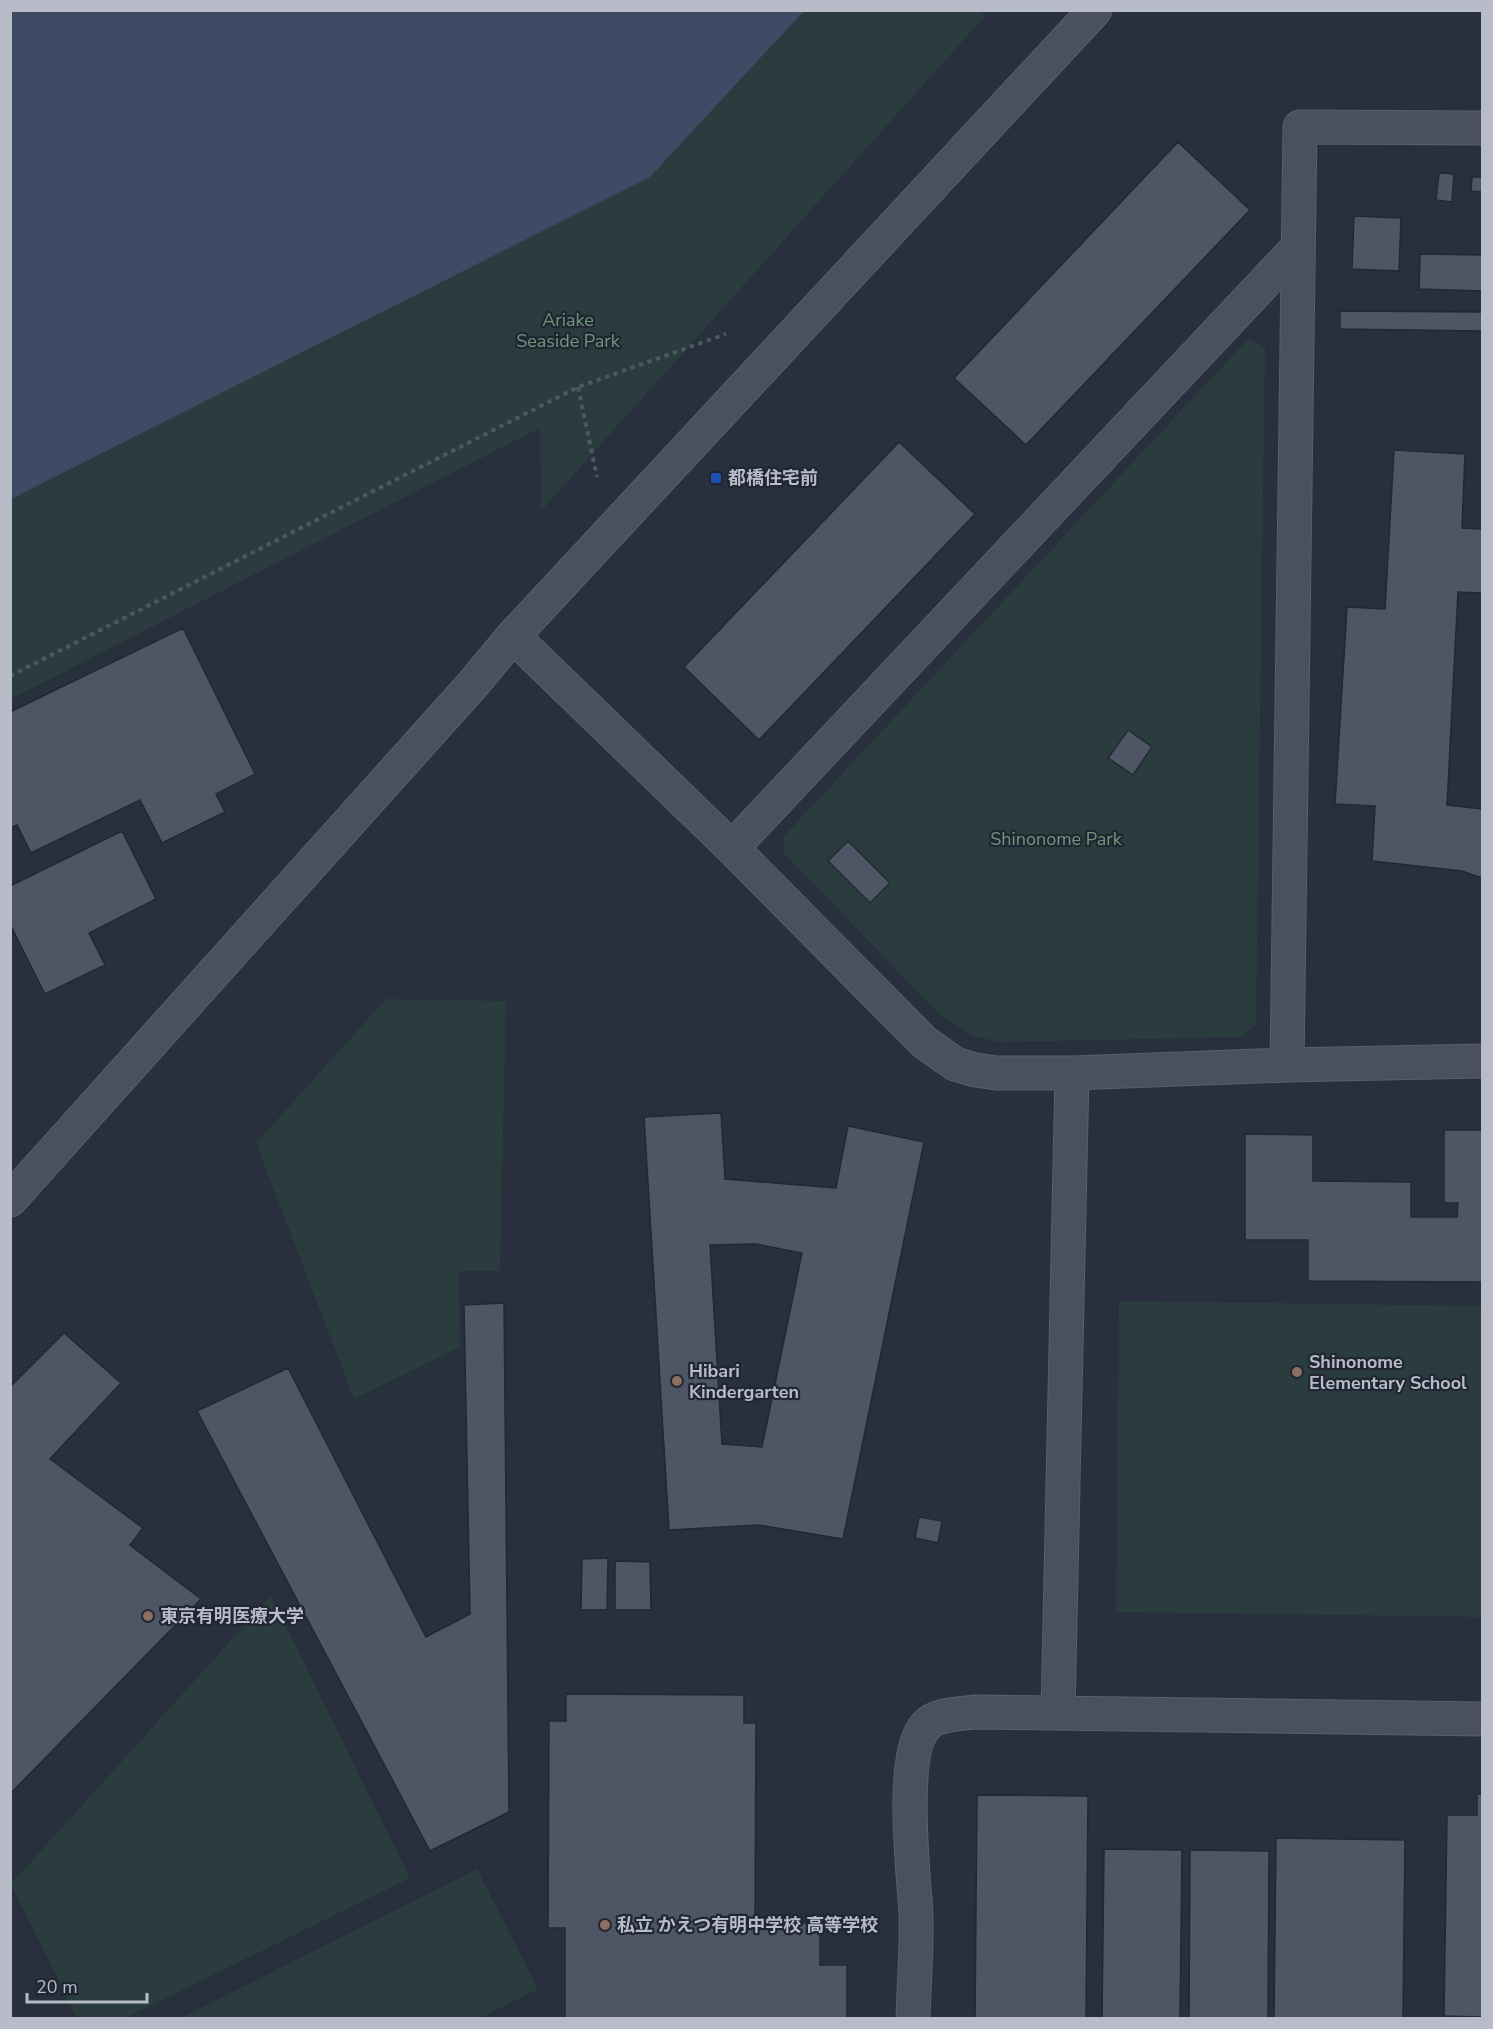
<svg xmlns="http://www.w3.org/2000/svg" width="1493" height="2029" viewBox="0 0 1493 2029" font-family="'Nunito Sans','Noto Sans JP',sans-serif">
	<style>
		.green { fill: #2b3c3f }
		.water { fill: #3f4b64 }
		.building { fill: #4e5665; stroke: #222834; stroke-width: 1.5; fill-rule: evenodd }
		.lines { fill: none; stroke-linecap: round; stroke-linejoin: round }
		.secondary-casing { stroke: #595f6b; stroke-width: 35 }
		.path { stroke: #49595d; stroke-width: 4; stroke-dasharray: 4.5 4.5; stroke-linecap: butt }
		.secondary { stroke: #4a505f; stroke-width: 33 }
		.transit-dot { fill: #1a4fb4; stroke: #202632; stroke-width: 2 }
		.education-dot { fill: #8d6e63; stroke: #202632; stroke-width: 2 }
		.labels { text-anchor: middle; stroke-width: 4.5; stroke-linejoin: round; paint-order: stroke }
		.park-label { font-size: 18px; fill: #71967d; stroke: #202632 }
		.poi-label { font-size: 18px; font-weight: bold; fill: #b7bcc8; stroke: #202632; text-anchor: start }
	</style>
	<rect width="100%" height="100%" fill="#282f3d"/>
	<path class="green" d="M 979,10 L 985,16 L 541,511 L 540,428 L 11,699 L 10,499 L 650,177 L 804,11 Z
		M 1248,339 L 1265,347 L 1256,1024 L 1242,1037 L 999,1042 L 971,1035 L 938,1013 L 784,853 L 784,836 Z
		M 386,999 L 506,1001 L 500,1271 L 459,1271 L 460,1347 L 354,1399 L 256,1143 Z
		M 1119,1301 L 1482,1306 L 1482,1617 L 1116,1612 Z
		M 271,1596 L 410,1878 L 125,2018 L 77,2018 L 11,1884 Z
		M 477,1869 L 538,1989 L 480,2018 L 181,2018 Z"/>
	<path class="water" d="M 11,10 L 804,10 L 804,11 L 650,177 L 11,499 Z"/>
	<path class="building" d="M 1178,142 L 1250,210 L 1026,445 L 954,378 Z
		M 1439,173 L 1454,174 L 1452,202 L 1436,200 Z
		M 1472,177 L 1482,177 L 1482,192 L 1471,191 Z
		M 1354,216 L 1401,218 L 1399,271 L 1352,269 Z
		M 1420,254 L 1482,255 L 1482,291 L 1419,289 Z
		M 1340,311 L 1482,312 L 1482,331 L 1340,329 Z
		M 899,442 L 975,514 L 759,740 L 684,667 Z
		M 1394,450 L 1465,454 L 1462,528 L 1482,529 L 1482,593 L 1458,592 L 1447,805 L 1482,809 L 1482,878 L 1462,871 L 1372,861 L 1375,806 L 1335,804 L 1347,607 L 1385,609 Z
		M 183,628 L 255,774 L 216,794 L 225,812 L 162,843 L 140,800 L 31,853 L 17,825 L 10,828 L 10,712 Z
		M 1128,730 L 1152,747 L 1133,775 L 1108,758 Z
		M 122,831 L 156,899 L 89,933 L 105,965 L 45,994 L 10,924 L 10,886 Z
		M 848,841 L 890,883 L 870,903 L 828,861 Z
		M 721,1113 L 725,1179 L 836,1188 L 848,1126 L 924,1142 L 843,1539 L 759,1525 L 669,1530 L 644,1117 ZM 756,1244 L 802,1253 L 762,1447 L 722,1444 L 710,1245 Z
		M 1444,1130 L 1482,1130 L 1482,1282 L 1308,1281 L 1308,1240 L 1245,1240 L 1245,1134 L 1313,1135 L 1313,1181 L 1411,1182 L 1411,1217 L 1457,1217 L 1458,1203 L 1444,1203 Z
		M 504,1303 L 509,1812 L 430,1851 L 197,1411 L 288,1368 L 426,1637 L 470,1614 L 464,1305 Z
		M 64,1333 L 121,1383 L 50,1459 L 143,1528 L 130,1545 L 201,1599 L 10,1794 L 10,1387 Z
		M 919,1517 L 942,1521 L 938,1543 L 915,1538 Z
		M 608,1558 L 607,1610 L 581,1610 L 582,1559 Z
		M 615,1561 L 650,1562 L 651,1610 L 615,1610 Z
		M 566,1694 L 744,1695 L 744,1723 L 756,1723 L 755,1923 L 820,1923 L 820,1965 L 847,1965 L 847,2018 L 565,2018 L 565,1928 L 548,1928 L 549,1721 L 566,1721 Z
		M 1477,1794 L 1482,1794 L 1482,2017 L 1444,2016 L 1447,1815 L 1477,1815 Z
		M 977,1795 L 1088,1796 L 1086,2018 L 975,2018 Z
		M 1276,1838 L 1405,1840 L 1403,2018 L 1274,2018 Z
		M 1104,1849 L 1182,1850 L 1180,2018 L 1102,2018 Z
		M 1190,1850 L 1269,1851 L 1268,2018 L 1189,2018 Z"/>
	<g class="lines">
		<g class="secondary-casing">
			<path id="secondary" d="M 513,636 L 732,848 L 924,1042 L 955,1064 L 975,1070 L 997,1073 L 1072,1073 L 1287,1065 L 1482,1061
				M 732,848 L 1298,247
				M 1287,1065 L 1300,127 L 1482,128
				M 10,1200 L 474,683 L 513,636 L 1095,10
				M 1058,1713 L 1072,1073
				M 913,2018 C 914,1984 917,1948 916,1914 C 914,1874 897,1746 930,1722 C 941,1714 960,1714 974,1712 L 1482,1719"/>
		</g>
		<path class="path" d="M 578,387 L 597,477
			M 10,676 L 578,387 L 726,334"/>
		<use href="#secondary" class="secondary"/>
	</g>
	<rect class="transit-dot" x="710" y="472" width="12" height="12" rx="3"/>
	<g class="education-dot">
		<circle cx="1297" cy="1372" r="6"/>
		<circle cx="677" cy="1381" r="6"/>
		<circle cx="148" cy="1616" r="6"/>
		<circle cx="605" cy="1925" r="6"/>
	</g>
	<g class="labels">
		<g class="park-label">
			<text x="568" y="326">Ariake<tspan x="568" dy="21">Seaside Park</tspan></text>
			<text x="1056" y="845">Shinonome Park</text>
		</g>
		<g class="poi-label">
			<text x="728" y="484">都橋住宅前</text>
			<text x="1309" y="1368">Shinonome<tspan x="1309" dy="21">Elementary School</tspan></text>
			<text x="689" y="1377">Hibari<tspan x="689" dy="21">Kindergarten</tspan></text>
			<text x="160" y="1622">東京有明医療大学</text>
			<text x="617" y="1931">私立 かえつ有明中学校 高等学校</text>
		</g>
	</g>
	<rect width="1493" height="2029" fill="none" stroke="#b7bcc8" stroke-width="24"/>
	<path d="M27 1993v9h120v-9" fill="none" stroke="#b7bcc8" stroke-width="3"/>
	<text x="36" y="1993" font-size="18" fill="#b7bcc8" stroke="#202632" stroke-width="4.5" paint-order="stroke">20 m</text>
</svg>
